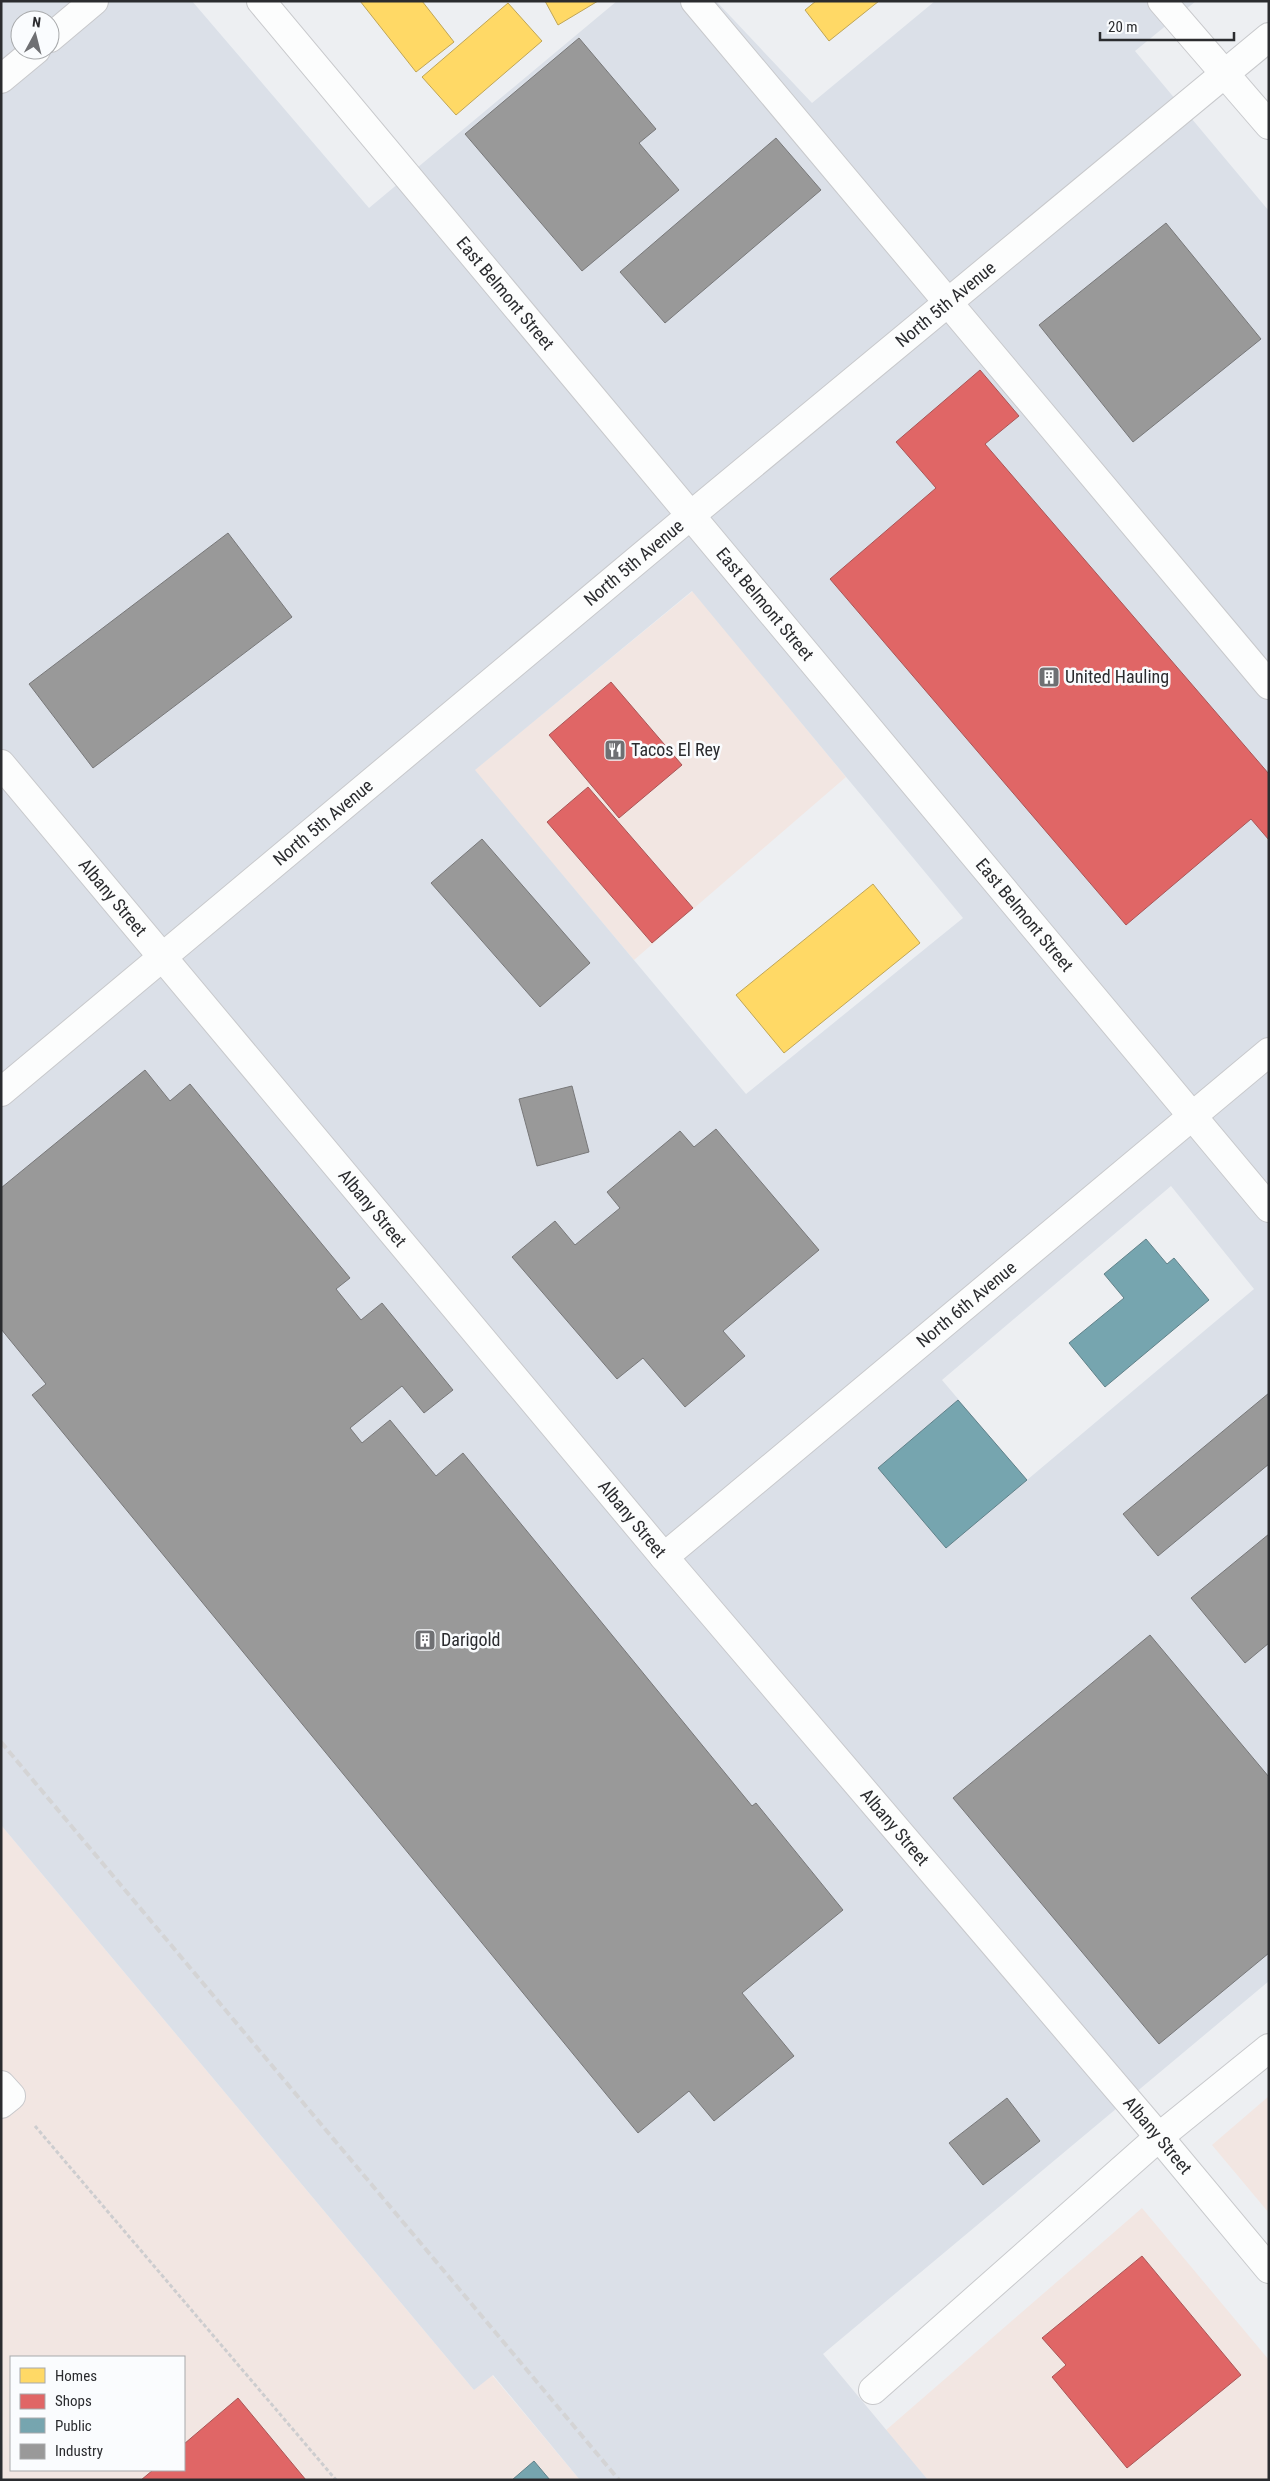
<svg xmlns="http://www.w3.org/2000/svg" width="1270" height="2481" viewBox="0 0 1270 2481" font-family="'Roboto Condensed',sans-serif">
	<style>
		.commercial { fill: #f2e6e2; fill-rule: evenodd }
		.built { fill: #dbe0e8; fill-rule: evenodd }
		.homes { fill: #ffd966; stroke: #bfa556 }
		.shops { fill: #e06666; stroke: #aa5556 }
		.public { fill: #76a5af; stroke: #608189 }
		.industry { fill: #999; stroke: #787879 }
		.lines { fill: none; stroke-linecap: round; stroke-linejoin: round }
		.minor-casing { stroke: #c8c9cc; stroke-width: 30 }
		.path { stroke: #cdcdcf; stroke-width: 3; stroke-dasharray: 4 2.5; stroke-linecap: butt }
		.minor { stroke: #fcfdfd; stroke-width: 28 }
		.rail { stroke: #d4d4d5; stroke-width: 4; stroke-dasharray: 8 4; stroke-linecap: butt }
		.labels { text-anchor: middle; stroke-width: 5; stroke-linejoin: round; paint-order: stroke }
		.street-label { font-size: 18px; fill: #2b2c2f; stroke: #fafcfe }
		.poi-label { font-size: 18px; fill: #2b2c2f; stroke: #fafcfe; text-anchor: start }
	</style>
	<rect width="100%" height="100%" fill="#edeff2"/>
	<path class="commercial" d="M 693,591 L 846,777 L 634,960 L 474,770 Z
		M 1,1825 L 474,2390 L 492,2375 L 580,2480 L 4,2480 L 1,2476 ZM 11,2357 L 184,2357 L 184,2470 L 11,2470 Z
		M 1269,2096 L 1269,2213 L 1212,2145 Z
		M 1142,2208 L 1269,2360 L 1269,2480 L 928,2480 L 885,2431 Z"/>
	<path class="built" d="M 1,1 L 192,1 L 369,208 L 617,1 L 716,1 L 812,103 L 935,1 L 1196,1 L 1135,51 L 1269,211 L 1269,1981 L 823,2354 L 928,2480 L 580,2480 L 493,2375 L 474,2390 L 1,1825 ZM 20,20 L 50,20 L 50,50 L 20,50 ZM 692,591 L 963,918 L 746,1094 L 475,770 ZM 1171,1186 L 1254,1289 L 1027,1480 L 942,1380 Z"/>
	<path class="homes" d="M 360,1 L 422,1 L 454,42 L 416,72 Z
		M 545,1 L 598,1 L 558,25 Z
		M 816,1 L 879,1 L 829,41 L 805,10 Z
		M 508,3 L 542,41 L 456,115 L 422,77 Z
		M 873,884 L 920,943 L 784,1053 L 736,995 Z"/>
	<path class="shops" d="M 980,370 L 1019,416 L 985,444 L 1269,774 L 1269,840 L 1251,819 L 1126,925 L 830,579 L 936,488 L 896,442 Z
		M 611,682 L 682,765 L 619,818 L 549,735 Z
		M 588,787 L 693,908 L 652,943 L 547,822 Z
		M 1142,2256 L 1241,2375 L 1127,2468 L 1052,2377 L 1066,2365 L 1042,2338 Z
		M 238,2398 L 306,2480 L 141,2480 L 153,2470 L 184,2470 L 184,2444 Z"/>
	<path class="public" d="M 1146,1239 L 1167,1264 L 1174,1258 L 1209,1300 L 1105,1387 L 1069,1343 L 1124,1298 L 1104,1274 Z
		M 958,1400 L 1027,1480 L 946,1548 L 878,1468 Z
		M 534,2461 L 550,2480 L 512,2480 Z"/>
	<path class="industry" d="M 579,38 L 656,129 L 639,143 L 679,190 L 582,271 L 465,134 Z
		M 776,138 L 821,190 L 665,323 L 620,272 Z
		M 1166,223 L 1261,339 L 1133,442 L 1039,325 Z
		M 228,533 L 292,617 L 93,768 L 29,684 Z
		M 482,839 L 590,963 L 540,1007 L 431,883 Z
		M 145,1070 L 170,1101 L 190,1084 L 350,1278 L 336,1289 L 361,1320 L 382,1303 L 453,1390 L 424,1413 L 402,1386 L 350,1428 L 362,1443 L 390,1420 L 436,1476 L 463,1453 L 752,1806 L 756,1803 L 843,1910 L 742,1993 L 794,2056 L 714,2121 L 689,2091 L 638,2133 L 32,1395 L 46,1384 L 1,1329 L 1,1188 Z
		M 572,1086 L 589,1152 L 537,1166 L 519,1099 Z
		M 716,1129 L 819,1250 L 723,1331 L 745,1356 L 685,1407 L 643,1358 L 617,1379 L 512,1257 L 555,1221 L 575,1245 L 620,1208 L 607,1192 L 680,1131 L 694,1147 Z
		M 1269,1393 L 1269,1464 L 1158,1556 L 1123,1514 Z
		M 1269,1534 L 1269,1643 L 1245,1663 L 1191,1598 Z
		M 1150,1635 L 1269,1777 L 1269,1953 L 1159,2044 L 953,1798 Z
		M 1007,2098 L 1040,2141 L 983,2185 L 949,2143 Z"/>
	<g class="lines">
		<g class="minor-casing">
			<g id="minor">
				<path id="s1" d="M 261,1 L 1269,1208"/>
				<path d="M 695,1 L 1269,685"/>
				<path d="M 1162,1 L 1269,125"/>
				<path d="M 50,38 L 94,1"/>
				<path d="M 1,79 L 36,50"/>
				<path id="s2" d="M 1,764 L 664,1557 L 1159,2137 L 1269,2269"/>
				<path id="s3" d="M 1,1092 L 690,516 L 1269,37"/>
				<path id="s4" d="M 664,1557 L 1269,1052"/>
				<path d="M 1,2085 L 11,2096 L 1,2104"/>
				<path d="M 873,2390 L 1159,2137 L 1269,2048"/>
			</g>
		</g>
		<path class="path" d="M 35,2126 L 336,2480"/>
		<use href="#minor" class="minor"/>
		<path class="rail" d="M 1,1742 L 619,2480"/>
	</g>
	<defs>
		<g id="building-square" transform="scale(1.125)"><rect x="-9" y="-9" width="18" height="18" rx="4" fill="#6f7073" stroke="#fafcfe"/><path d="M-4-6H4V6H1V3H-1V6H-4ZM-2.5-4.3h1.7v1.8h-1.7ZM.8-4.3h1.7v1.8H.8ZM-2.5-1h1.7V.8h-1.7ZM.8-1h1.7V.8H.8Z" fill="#fff"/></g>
		<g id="restaurant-square" transform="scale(1.125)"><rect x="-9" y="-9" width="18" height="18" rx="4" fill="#6f7073" stroke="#fafcfe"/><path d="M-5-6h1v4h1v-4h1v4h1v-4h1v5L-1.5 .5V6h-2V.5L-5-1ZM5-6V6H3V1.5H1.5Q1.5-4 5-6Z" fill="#fff"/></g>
	</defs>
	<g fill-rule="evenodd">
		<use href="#building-square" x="1049" y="677"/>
		<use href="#restaurant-square" x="615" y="750"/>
		<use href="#building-square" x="425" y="1640"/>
	</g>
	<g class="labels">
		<g class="street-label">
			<text dy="6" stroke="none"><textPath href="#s1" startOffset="381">East Belmont Street</textPath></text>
			<text dy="6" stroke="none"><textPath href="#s3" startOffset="1230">North 5th Avenue</textPath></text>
			<text dy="6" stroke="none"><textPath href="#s3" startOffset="825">North 5th Avenue</textPath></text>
			<text dy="6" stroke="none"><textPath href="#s1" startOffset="786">East Belmont Street</textPath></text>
			<text dy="6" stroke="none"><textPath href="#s3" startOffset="420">North 5th Avenue</textPath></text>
			<text dy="6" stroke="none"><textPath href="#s2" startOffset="174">Albany Street</textPath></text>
			<text dy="6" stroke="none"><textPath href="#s1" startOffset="1191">East Belmont Street</textPath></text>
			<text dy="6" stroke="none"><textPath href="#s2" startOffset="579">Albany Street</textPath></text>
			<text dy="6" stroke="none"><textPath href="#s4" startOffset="394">North 6th Avenue</textPath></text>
			<text dy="6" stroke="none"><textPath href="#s2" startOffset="984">Albany Street</textPath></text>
			<text dy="6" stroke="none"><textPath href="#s2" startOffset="1389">Albany Street</textPath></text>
			<text dy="6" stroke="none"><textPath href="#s2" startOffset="1794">Albany Street</textPath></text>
		</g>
		<g class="poi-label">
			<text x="1065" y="683">United Hauling</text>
			<text x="631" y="756">Tacos El Rey</text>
			<text x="441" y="1646">Darigold</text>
		</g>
	</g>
	<rect width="1270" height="2481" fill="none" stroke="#2b2c2f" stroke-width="5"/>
	<rect x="10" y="2356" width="175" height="115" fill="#fafcfe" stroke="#a7a9ab"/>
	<rect x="20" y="2368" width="25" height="15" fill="#ffd966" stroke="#a7a9ab"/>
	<text x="55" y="2381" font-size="15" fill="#2b2c2f">Homes</text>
	<rect x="20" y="2394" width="25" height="15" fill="#e06666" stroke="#a7a9ab"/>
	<text x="55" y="2406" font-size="15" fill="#2b2c2f">Shops</text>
	<rect x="20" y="2418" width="25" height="15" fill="#76a5af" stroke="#a7a9ab"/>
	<text x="55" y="2431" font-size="15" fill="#2b2c2f">Public</text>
	<rect x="20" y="2444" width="25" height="15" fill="#999999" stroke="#a7a9ab"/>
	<text x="55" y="2456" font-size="15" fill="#2b2c2f">Industry</text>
	<g transform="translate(35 35) rotate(7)"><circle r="24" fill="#fafcfe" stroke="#a7a9ab"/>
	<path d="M0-4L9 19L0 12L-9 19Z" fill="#6f7073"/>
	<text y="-8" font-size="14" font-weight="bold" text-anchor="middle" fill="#2b2c2f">N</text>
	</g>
	<path d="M1100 32v8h134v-8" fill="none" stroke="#2b2c2f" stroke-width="2.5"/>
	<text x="1108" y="32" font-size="15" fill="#2b2c2f" stroke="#fafcfe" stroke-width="4" paint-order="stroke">20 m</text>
</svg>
